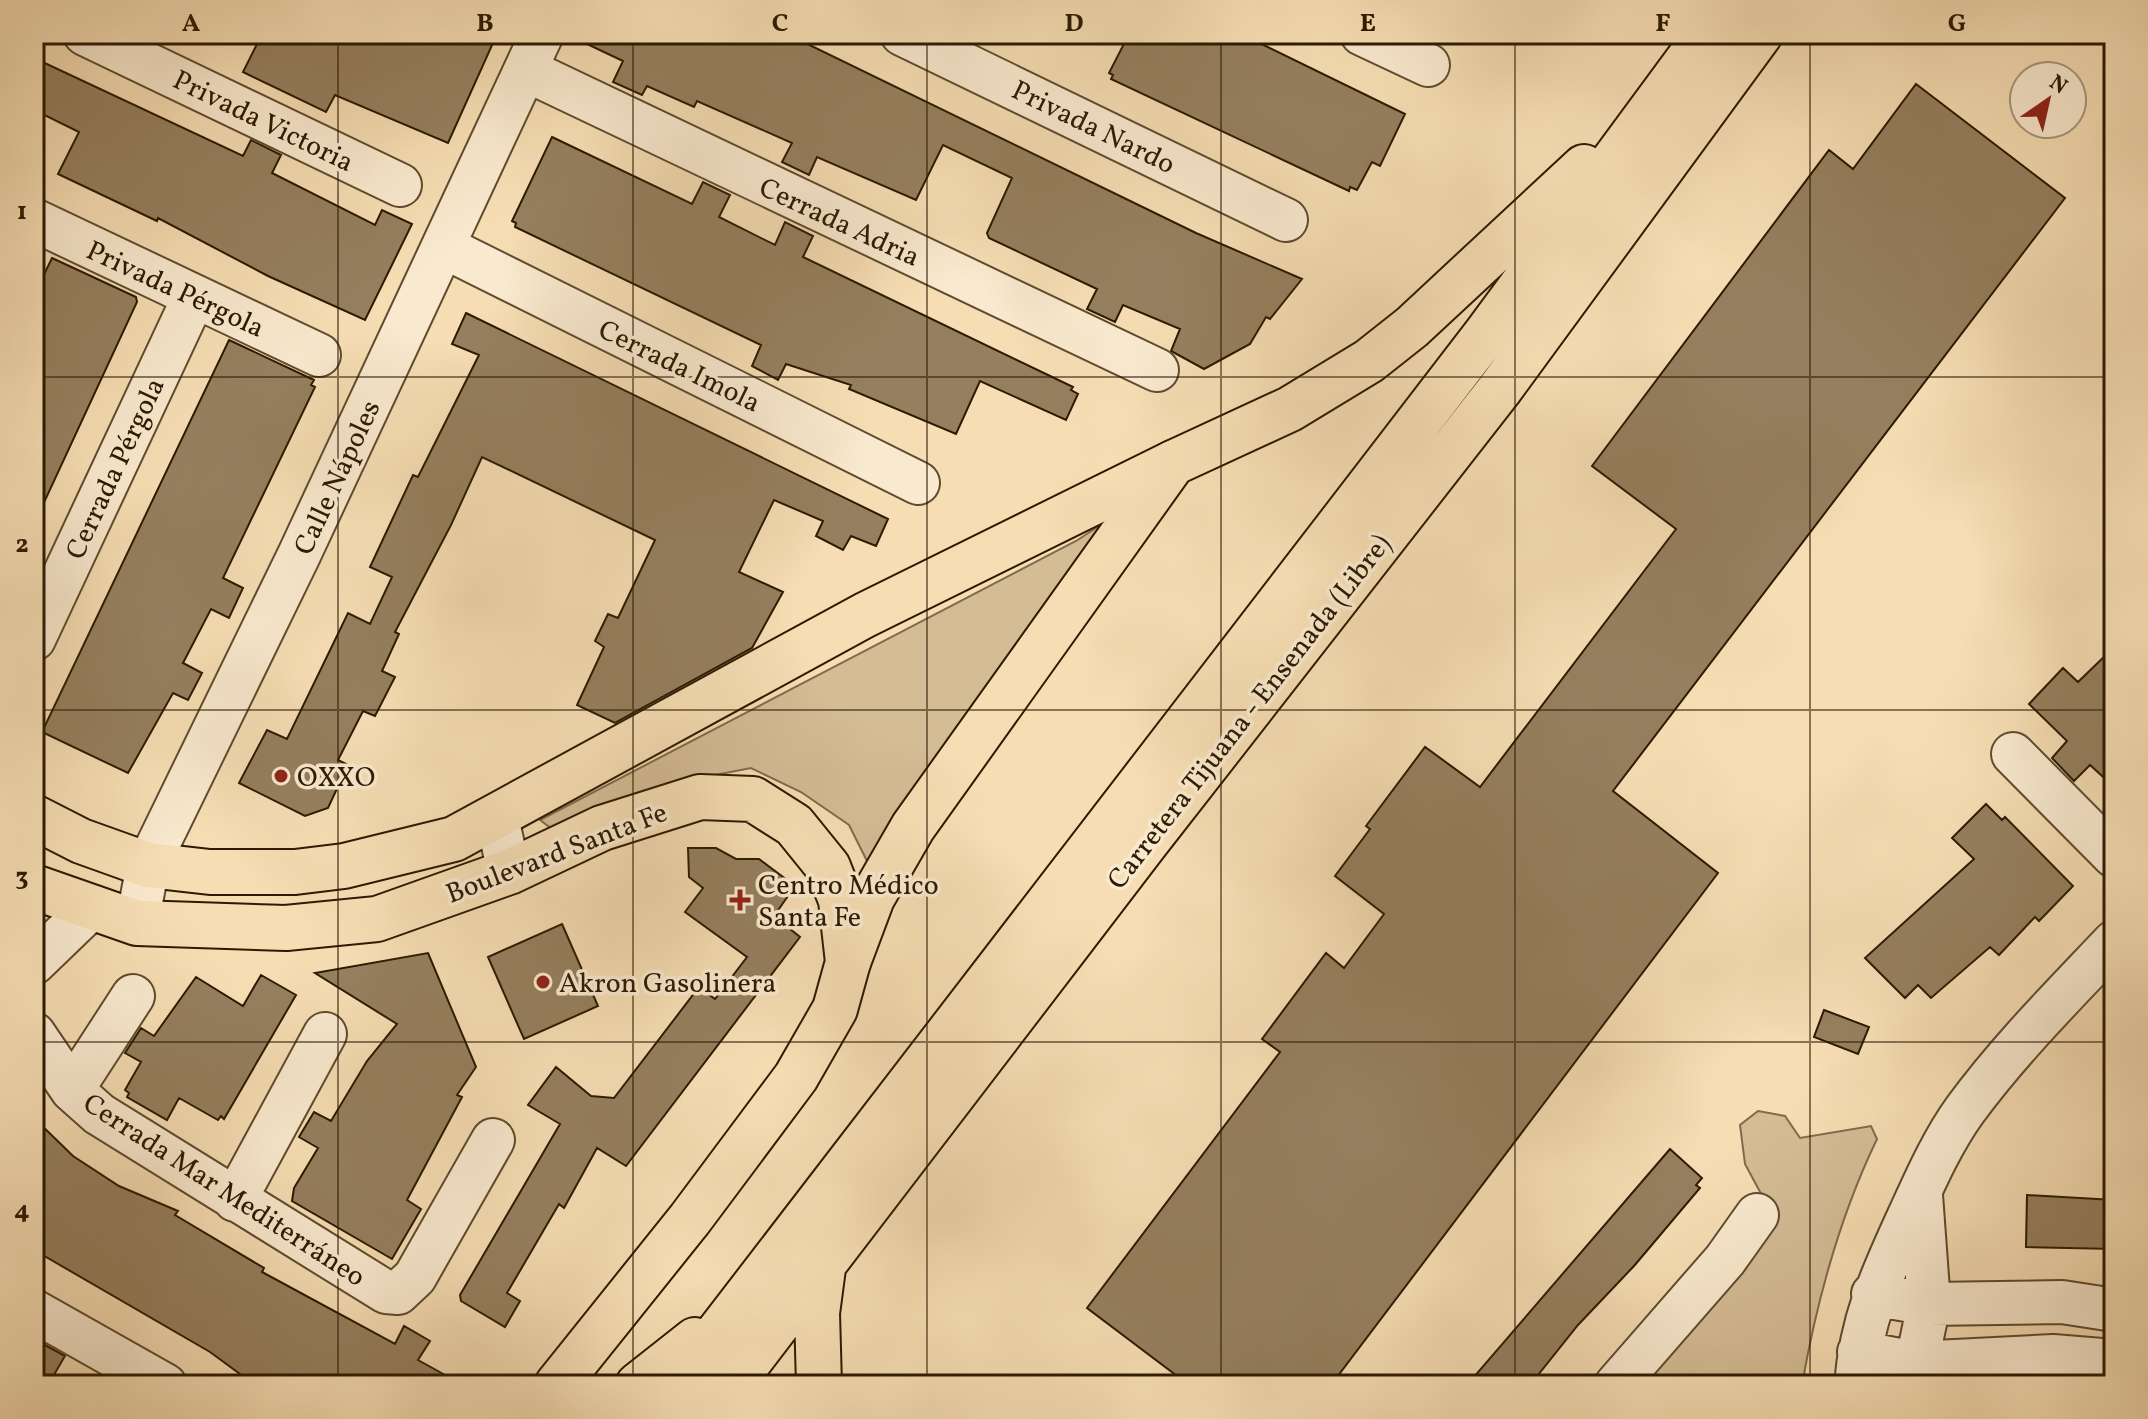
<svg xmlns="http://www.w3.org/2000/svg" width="2148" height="1419" viewBox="0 0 2148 1419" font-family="Vollkorn,serif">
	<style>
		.green { fill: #d4bc95; stroke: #806b4c; stroke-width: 2 }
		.building { fill: #957f5e; stroke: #2c1a02; stroke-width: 2 }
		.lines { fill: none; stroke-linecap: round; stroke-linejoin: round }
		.minor-casing { stroke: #5e4b2e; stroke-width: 46 }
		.major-casing { stroke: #2c1a02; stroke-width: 48 }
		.highway-casing { stroke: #2c1a02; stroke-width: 48 }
		.minor { stroke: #f9e9ce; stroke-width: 42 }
		.major { stroke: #f6ddb3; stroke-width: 44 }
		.highway { stroke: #f6ddb3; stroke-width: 44 }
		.grid { fill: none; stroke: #2c1a02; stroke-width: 2; stroke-opacity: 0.55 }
		.poi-dot { fill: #8f2418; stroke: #f9e9ce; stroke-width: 3 }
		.labels { text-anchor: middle; stroke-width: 7; stroke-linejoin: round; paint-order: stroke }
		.street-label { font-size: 28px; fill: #2c1a02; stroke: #f9e9ce }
		.poi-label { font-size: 28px; fill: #2c1a02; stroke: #f9e9ce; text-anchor: start }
		.neatline { fill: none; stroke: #2c1a02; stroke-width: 3 }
		.grid-label { font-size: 26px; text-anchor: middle; font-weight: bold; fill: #2c1a02 }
	</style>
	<rect width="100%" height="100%" fill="#f6ddb3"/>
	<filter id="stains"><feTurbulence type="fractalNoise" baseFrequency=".0025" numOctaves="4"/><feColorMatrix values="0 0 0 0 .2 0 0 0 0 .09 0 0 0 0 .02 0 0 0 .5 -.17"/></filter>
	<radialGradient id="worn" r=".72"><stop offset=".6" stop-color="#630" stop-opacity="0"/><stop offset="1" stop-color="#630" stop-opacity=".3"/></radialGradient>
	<path class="green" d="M 1119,513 L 870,867 L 849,825 L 801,792 L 751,768 L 679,782 L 552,829 L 540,820 L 1076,541 Z
		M 1758,1111 L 1785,1116 L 1800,1138 L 1871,1126 L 1877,1139 C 1839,1218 1817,1299 1802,1385 L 1617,1385 L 1766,1203 L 1745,1164 L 1740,1125 Z"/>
	<path class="building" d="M 262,34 L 366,34 L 381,41 L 385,34 L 474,34 L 493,43 L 448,143 L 335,95 L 326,112 L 243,72 Z
		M 566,34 L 787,34 L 1196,233 L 1302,279 L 1270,319 L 1266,317 L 1250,344 L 1204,369 L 1171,351 L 1180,329 L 1123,305 L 1115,322 L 1087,309 L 1097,289 L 989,238 L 987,233 L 1012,178 L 943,145 L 916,200 L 817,157 L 809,175 L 782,162 L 792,143 L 697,101 L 694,107 L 647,86 L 642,95 L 613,82 L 623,61 Z
		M 1129,34 L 1241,34 L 1405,114 L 1380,166 L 1372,162 L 1357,190 L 1350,187 L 1349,191 L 1111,79 L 1113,75 L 1109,73 Z
		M 34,58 L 243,156 L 251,140 L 281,155 L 272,173 L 375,225 L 382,210 L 412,224 L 365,320 L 268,276 L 158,218 L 157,221 L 58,174 L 79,132 L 34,110 Z
		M 1916,84 L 2065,198 L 1613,791 L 1718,873 L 1331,1385 L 1189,1385 L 1087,1308 L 1280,1052 L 1262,1039 L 1326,953 L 1344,968 L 1384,914 L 1335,876 L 1370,829 L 1366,826 L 1425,747 L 1480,787 L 1676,529 L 1592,466 L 1829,150 L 1853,169 Z
		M 552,137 L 692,204 L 703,182 L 730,195 L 719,217 L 775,245 L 785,222 L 813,236 L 803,257 L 1073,387 L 1071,390 L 1078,394 L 1066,420 L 980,381 L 956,434 L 849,389 L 851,385 L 786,364 L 778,380 L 752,366 L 761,345 L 515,227 L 516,223 L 512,221 Z
		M 52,258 L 136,297 L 137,302 L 34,524 L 34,295 Z
		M 466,313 L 888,519 L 876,546 L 851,536 L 843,550 L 816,536 L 823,521 L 774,500 L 739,572 L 783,592 L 752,648 L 615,723 L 577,705 L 604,647 L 595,641 L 608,614 L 618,618 L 655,540 L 482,457 L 451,525 L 395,632 L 399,634 L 382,671 L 395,677 L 375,716 L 363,711 L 338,760 L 348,765 L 328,808 L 305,816 L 239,783 L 267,730 L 287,739 L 348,613 L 370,624 L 392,577 L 370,567 L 413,475 L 418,477 L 479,355 L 452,344 Z
		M 229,340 L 314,380 L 311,385 L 315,387 L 223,578 L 243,588 L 229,618 L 211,609 L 183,663 L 202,673 L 188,700 L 173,693 L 128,773 L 42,732 Z
		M 2114,647 L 2114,787 L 2090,765 L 2074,781 L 2052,758 L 2067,741 L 2029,704 L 2063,668 L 2078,682 Z
		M 1986,804 L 2002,820 L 2005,817 L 2073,886 L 2039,921 L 2035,917 L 1999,955 L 1990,947 L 1931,998 L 1918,985 L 1905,998 L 1865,958 L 1974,859 L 1952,838 Z
		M 688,848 L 716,848 L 736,859 L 759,859 L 795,886 L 774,916 L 800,937 L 626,1166 L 597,1148 L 564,1208 L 559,1204 L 507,1293 L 520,1301 L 505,1327 L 461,1301 L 460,1295 L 560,1124 L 528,1105 L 556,1067 L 591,1096 L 614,1098 L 699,987 L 715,999 L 747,957 L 685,912 L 703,888 L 689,877 Z
		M 562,924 L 598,1006 L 524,1039 L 488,957 Z
		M 428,953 L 476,1067 L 457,1095 L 462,1097 L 407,1200 L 421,1209 L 392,1259 L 292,1201 L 294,1188 L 318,1148 L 299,1137 L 314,1112 L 331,1121 L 367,1061 L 397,1024 L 315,973 Z
		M 261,975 L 296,995 L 224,1119 L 221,1116 L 218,1120 L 179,1098 L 167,1120 L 127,1097 L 129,1093 L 125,1090 L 141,1062 L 125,1053 L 141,1028 L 154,1036 L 196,977 L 243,1006 Z
		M 1824,1010 L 1869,1027 L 1858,1054 L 1814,1037 Z
		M 34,1118 L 73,1156 L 119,1186 L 178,1211 L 175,1215 L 264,1268 L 262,1272 L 395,1344 L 404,1326 L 430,1341 L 418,1360 L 463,1385 L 266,1385 L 260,1381 L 255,1385 L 210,1352 L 34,1250 Z
		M 1670,1149 L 1702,1178 L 1696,1185 L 1700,1188 L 1634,1266 L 1578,1325 L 1530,1385 L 1467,1385 Z
		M 2027,1195 L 2114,1200 L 2114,1249 L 2026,1247 Z
		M 34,1339 L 65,1356 L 48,1385 L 34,1385 Z"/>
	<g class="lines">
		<g class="minor-casing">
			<path id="minor" d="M 85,34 L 400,185
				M 902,34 L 1286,220
				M 1362,34 L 1428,65
				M 526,70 L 1157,370
				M 34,220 L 319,355
				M 444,247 L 918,483
				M 34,639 L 194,297
				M 2013,754 L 2114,856
				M 497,818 L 509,872
				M 137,923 L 148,865 L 299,555 L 542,34
				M 34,963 L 90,909
				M 34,1034 L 72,1090 L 99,1114 L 386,1292 L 398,1293 L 415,1277 L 493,1140
				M 72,1090 L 133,996
				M 235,1200 L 325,1034
				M 1873,1294 L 1929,1304 L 2062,1302 L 2114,1310
				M 34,1311 L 165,1385
				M 1859,1352 L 1915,1363 L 2053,1356 L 2114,1361
				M 1616,1385 L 1725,1260 L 1757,1215
				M 1856,1385 C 1861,1317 1885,1268 1913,1207 C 1928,1174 1944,1139 1965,1110 C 2009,1050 2063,996 2114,942
				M 1912,1385 L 1929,1304 L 1921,1195"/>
		</g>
		<g class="major-casing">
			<path id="major" d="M 34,817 L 81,841 L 148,865 L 210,872 L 295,872 L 344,866 L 454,839 L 865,615 L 1173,463
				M 34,887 L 137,923 L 286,928 L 377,919 L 509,872 L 602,828 L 700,797 L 753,799 L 794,825 L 828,867 L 841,900 L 848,962 L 835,1009 L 796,1077 L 690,1219 L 557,1385"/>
		</g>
		<g class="highway-casing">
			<path id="highway" d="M 848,962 L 872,898 L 913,827 L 1173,463 L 1290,409 L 1369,361 L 1412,327 L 1584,167
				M 638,1385 L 695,1340
				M 678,1385 L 1486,334 L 1707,34
				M 731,1385 L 1145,844 L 1500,389 L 1760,34
				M 819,1385 L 817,1313 L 823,1268"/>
		</g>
		<use href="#minor" class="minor"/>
		<use href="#major" class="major"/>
		<use href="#highway" class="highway"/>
	</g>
	<path class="grid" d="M 338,34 L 338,1385M 633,34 L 633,1385M 927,34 L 927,1385M 1221,34 L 1221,1385M 1515,34 L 1515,1385M 1810,34 L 1810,1385M 34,377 L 2114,377M 34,710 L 2114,710M 34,1042 L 2114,1042"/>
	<g class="poi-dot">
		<circle cx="281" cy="776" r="8"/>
		<path d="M736 888h8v8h8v8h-8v8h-8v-8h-8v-8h8z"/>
		<circle cx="543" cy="982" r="8"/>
	</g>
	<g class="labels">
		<g class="street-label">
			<text transform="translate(264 120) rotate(26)" y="10">Privada Victoria</text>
			<text transform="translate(1094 126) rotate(26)" y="10">Privada Nardo</text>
			<text transform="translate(840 221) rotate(25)" y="10">Cerrada Adria</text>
			<text transform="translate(176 288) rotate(25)" y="10">Privada Pérgola</text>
			<text transform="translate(680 365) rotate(26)" y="10">Cerrada Imola</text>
			<text transform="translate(114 468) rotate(-65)" y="10">Cerrada Pérgola</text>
			<text transform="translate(336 477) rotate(-65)" y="10">Calle Nápoles</text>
			<text transform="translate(1248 711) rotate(-52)" y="10">Carretera Tijuana - Ensenada (Libre)</text>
			<text transform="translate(556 852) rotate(-21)" y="10">Boulevard Santa Fe</text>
			<text transform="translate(225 1189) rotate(33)" y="10">Cerrada Mar Mediterráneo</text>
		</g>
		<g class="poi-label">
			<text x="297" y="786">OXXO</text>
			<text x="758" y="894">Centro Médico<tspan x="758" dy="32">Santa Fe</tspan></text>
			<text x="559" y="992">Akron Gasolinera</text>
		</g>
	</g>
	<rect width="2148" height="1419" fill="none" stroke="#f6ddb3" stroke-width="88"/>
	<g transform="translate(2048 100) rotate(34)"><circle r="38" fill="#f9e9ce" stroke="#a7967c" stroke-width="2"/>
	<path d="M0-6L14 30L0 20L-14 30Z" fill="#8f2418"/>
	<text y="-12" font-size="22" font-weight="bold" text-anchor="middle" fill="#2c1a02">N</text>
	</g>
	<rect x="44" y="44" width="2060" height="1331" class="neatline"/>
	<g class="grid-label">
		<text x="191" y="31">A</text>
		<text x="485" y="31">B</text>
		<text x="780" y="31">C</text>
		<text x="1074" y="31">D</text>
		<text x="1368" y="31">E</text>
		<text x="1663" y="31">F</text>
		<text x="1957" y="31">G</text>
		<text x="22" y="219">1</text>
		<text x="22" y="552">2</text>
		<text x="22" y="885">3</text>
		<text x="22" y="1218">4</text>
	</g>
	<rect width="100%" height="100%" filter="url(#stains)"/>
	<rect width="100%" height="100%" fill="url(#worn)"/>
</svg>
